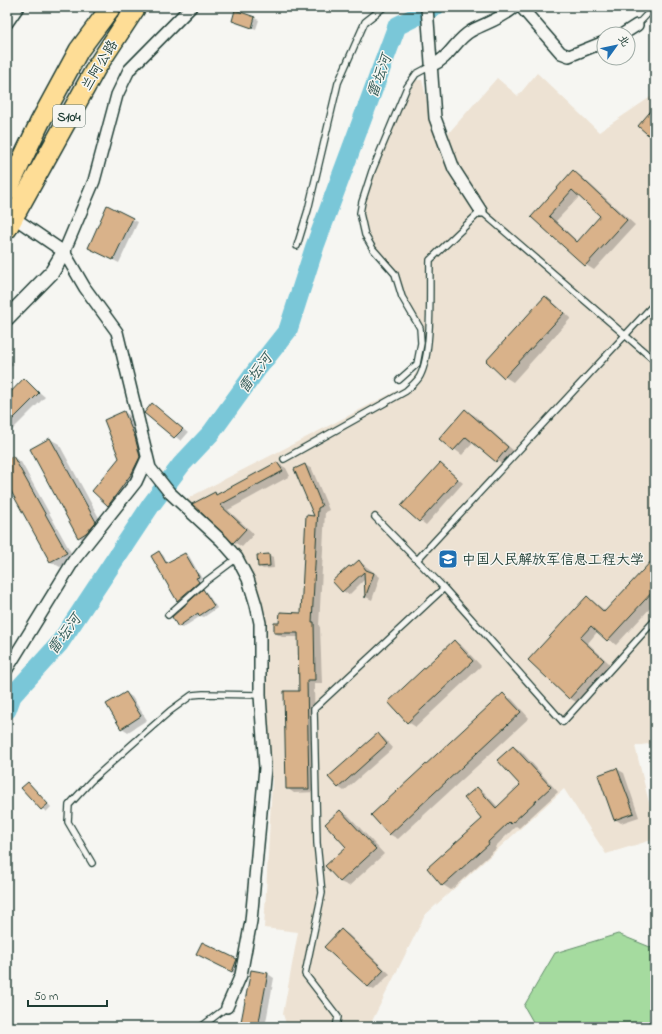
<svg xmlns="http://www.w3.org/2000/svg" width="662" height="1034" viewBox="0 0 662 1034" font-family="'Indie Flower','LXGW WenKai TC',sans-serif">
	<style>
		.built { fill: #ede2d3 }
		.green { fill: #a5db9f; stroke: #628c6a }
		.shadow { fill: #0003; fill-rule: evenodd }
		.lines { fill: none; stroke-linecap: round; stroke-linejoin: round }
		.river { stroke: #7ac7d8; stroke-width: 19 }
		.building { fill: #d9b28a; stroke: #1f3d34; fill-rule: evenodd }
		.service-casing { stroke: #1f3d34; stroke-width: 8 }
		.minor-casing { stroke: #1f3d34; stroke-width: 14 }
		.tertiary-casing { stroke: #1f3d34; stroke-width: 17 }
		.trunk-casing { stroke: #1f3d34; stroke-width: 22 }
		.service { stroke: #f6f6f2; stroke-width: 5.5 }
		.minor { stroke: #f6f6f2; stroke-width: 11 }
		.tertiary { stroke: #f6f6f2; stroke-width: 14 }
		.trunk { stroke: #fedd96; stroke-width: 19 }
		.rail { stroke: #1f3d34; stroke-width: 3; stroke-dasharray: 6 3; stroke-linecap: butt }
		.labels { text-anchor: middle; stroke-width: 3; stroke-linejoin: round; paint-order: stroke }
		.shield { fill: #f6f6f2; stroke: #60746d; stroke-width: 1 }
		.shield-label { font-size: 13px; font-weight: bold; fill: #1f3d34 }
		.street-label { font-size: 14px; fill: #1f3d34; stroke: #f6f6f2 }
		.poi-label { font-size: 14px; fill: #1f3d34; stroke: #f6f6f2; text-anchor: start }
		.water-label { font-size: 15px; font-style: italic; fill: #315955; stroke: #f6f6f2 }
	</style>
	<rect width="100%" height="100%" fill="#f6f6f2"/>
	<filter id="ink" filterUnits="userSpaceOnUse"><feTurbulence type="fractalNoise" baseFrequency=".025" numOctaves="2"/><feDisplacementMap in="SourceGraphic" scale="8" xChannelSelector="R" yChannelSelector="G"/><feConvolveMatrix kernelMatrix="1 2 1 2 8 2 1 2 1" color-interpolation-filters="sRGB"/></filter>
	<g filter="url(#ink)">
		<path class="built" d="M 537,73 L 599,132 L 655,94 L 655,743 L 635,746 L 655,827 L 655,839 L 606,854 L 564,789 L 425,915 L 369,1027 L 287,1027 L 283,1014 L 298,932 L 264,928 L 272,782 L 260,600 L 251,571 L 232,546 L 187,504 L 187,501 L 190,497 L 408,385 L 419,368 L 422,358 L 423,338 L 421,324 L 403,296 L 400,279 L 395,269 L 379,252 L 370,238 L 364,214 L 365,205 L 371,182 L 409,89 L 416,80 L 422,80 L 438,145 L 497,78 L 518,96 Z"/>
		<path class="green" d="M 618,934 L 655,949 L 655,1027 L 536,1027 L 524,1006 L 555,953 Z"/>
		<path class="shadow" d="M 236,11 L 259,20 L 256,29 L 233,20 Z
			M 573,172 L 581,176 L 635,225 L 594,270 L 586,265 L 532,217 ZM 580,196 L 602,216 L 578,242 L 556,221 Z
			M 132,219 L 138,222 L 119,263 L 94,250 Z
			M 545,297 L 553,302 L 571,318 L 513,382 L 505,377 L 487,361 Z
			M 7,357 L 14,364 L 7,370 Z
			M 25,380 L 45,397 L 7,435 L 7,397 Z
			M 153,404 L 188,433 L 181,441 L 146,413 Z
			M 465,411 L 474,415 L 516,453 L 504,466 L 474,442 L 462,455 L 441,439 Z
			M 124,412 L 132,417 L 148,461 L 117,510 L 109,505 L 120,458 Z
			M 50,439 L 59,444 L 104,527 L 87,542 L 79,537 Z
			M 13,457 L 21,462 L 74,558 L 60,567 L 51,562 L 7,482 L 7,460 Z
			M 277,463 L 286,468 L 290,476 L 228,510 L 254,534 L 242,547 L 234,542 L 194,504 L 215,493 L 219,495 Z
			M 440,464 L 463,483 L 426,525 L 402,506 Z
			M 305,465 L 312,469 L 329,510 L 325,512 L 319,626 L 320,627 L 322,683 L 314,683 L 316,792 L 294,793 L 287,788 L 300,692 L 299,637 L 282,637 L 275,633 L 280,624 L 301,614 L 315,517 Z
			M 159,552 L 163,555 L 168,563 L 185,554 L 189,556 L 202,579 L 199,580 L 202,585 L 181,603 L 178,601 L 153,556 Z
			M 269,555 L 273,557 L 274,568 L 263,569 L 259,566 L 258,556 Z
			M 655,558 L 655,603 L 616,645 L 598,631 L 588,643 L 612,666 L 578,703 L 569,698 L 529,660 L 587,597 L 606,611 Z
			M 359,561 L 380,577 L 372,600 L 366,597 L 365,579 L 349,595 L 343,591 L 352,568 Z
			M 203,591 L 207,593 L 217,608 L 204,617 L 201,616 L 182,628 L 178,626 Z
			M 454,641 L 462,646 L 481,666 L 416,727 L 408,722 Z
			M 126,693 L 132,697 L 147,720 L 128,732 L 122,728 Z
			M 503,695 L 512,699 L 529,718 L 398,839 L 389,834 Z
			M 378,735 L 384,738 L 393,748 L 344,791 L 338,787 Z
			M 514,747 L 521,751 L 558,792 L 519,828 L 516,826 L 495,847 L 496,849 L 451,890 L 443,885 L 428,869 L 484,819 L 477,788 L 484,792 L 498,807 L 521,785 Z
			M 617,769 L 624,773 L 639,817 L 621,823 L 615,819 Z
			M 28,783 L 51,807 L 46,812 L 22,788 Z
			M 340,811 L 349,816 L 384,854 L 349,886 L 340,882 L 348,847 Z
			M 341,930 L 348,934 L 390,974 L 374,990 L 368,987 Z
			M 203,957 L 236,960 L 242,964 L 238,975 Z
			M 268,974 L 274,978 L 265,1027 L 241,1027 Z"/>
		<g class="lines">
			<path class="river" d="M 7,710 L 12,696 L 59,644 L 151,505 L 181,465 L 211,433 L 258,368 L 288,330 L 315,246 L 397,26 L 435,7"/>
		</g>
		<path class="building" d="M 235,10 L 255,17 L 252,28 L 232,21 Z
			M 655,106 L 655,141 L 638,126 Z
			M 573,170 L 627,220 L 585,266 L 531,217 ZM 572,190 L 600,216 L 577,242 L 549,216 Z
			M 107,205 L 133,218 L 113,260 L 88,248 Z
			M 545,296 L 564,313 L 504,378 L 486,361 Z
			M 24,378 L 39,393 L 7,425 L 7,396 Z
			M 152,403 L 183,429 L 174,438 L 144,413 Z
			M 465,409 L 508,447 L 496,462 L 466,437 L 453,451 L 439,439 Z
			M 124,411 L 135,437 L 140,457 L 132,473 L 108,506 L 92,491 L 119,458 L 104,420 Z
			M 50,438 L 96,522 L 86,533 L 78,538 L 30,449 Z
			M 13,456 L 67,553 L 50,562 L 7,484 L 7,459 Z
			M 277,462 L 283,471 L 220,505 L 246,529 L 233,543 L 192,504 L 215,492 L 216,495 Z
			M 440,463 L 458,479 L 419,522 L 401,506 Z
			M 305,464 L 322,506 L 318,508 L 312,622 L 314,622 L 315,680 L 307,680 L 309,789 L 286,789 L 284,691 L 299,691 L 298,633 L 274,633 L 274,623 L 279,623 L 280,612 L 301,613 L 306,515 L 314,516 L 294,469 Z
			M 159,551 L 166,563 L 185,553 L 199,577 L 196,578 L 199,582 L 177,601 L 151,556 Z
			M 269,554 L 270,566 L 258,567 L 257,555 Z
			M 655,557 L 655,589 L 607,641 L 591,626 L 580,638 L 604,660 L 569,699 L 528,660 L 587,596 L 604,612 Z
			M 359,560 L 366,570 L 374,573 L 365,598 L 364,572 L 342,592 L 332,581 L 349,566 L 351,567 Z
			M 203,589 L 214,606 L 199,616 L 198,613 L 178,627 L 172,617 Z
			M 454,640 L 473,661 L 407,723 L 388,702 Z
			M 126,692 L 141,716 L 121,729 L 106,704 Z
			M 503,693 L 521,712 L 389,835 L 371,815 Z
			M 378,733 L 387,744 L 338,788 L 328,777 Z
			M 513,746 L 551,787 L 511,824 L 509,822 L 488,842 L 489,844 L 442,886 L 427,868 L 482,819 L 464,798 L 477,787 L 496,808 L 520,785 L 497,760 Z
			M 617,768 L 634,813 L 614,820 L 598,775 Z
			M 28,782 L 48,804 L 41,810 L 21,788 Z
			M 340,810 L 376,849 L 340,882 L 325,866 L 346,847 L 325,824 Z
			M 341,929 L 384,970 L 368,987 L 324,947 Z
			M 202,942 L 237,959 L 232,972 L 196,954 Z
			M 251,970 L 268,973 L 258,1027 L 240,1027 Z"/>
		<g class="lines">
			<g class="service-casing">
				<path id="service" d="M 637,25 L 654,7
					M 297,246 L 308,210 L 338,83 L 365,22 L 384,7
					M 399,380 L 417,364 L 421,343 L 420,328 L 402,297 L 395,274 L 373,249 L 365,235 L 360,213 L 362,202 L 372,171 L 407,87 L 416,74 L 431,66
					M 284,459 L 406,391 C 411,386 417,382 420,376 C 433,351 429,289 430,260 L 481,211 L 655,361
					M 375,517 L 444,588 L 563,722 L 655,620
					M 417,560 L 655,303
					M 168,615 L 205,582 L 237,558
					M 92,863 L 68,822 L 69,805 L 91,781 L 129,747 L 170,711 L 192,695 L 203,694 L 260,695
					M 201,1027 L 227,1007
					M 336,1027 L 338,1017 L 305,974 L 322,893 L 317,843 L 314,709 L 444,588"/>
			</g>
			<g class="minor-casing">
				<path id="minor" d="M 427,7 L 435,118 L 454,169 L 481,211
					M 521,7 L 561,53 L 569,56 L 604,42
					M 7,23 L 18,7
					M 623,34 L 637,25
					M 431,66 C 450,58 455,40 471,31 C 488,22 499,20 515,7
					M 10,215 L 64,252 L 85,288 L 117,332 L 150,468 L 169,492 L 222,541 L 237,558 L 248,579 L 256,605 L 260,623 L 260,695 L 265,768 L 251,921 L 241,975 L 227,1007
					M 64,252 L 94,181 L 117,95 L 129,70 L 191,7
					M 7,669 L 74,560 L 136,482 L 147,458"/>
			</g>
			<g class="tertiary-casing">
				<path id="tertiary" d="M 7,318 L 52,272 L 64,252"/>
			</g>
			<g class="trunk-casing">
				<path id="trunk" d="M 7,191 L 40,122 L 79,50 L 111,7
					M 7,229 L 96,68 L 136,7"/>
			</g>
			<use href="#service" class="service"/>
			<use href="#minor" class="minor"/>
			<use href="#tertiary" class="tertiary"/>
			<use href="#trunk" class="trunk"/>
			<path class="rail" d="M 7,12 L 11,7"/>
		</g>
	</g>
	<defs>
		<g id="university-square" transform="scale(1)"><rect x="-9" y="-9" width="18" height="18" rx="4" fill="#1f6fb2" stroke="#f6f6f2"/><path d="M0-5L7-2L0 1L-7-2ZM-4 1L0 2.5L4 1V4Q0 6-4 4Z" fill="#fff"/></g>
	</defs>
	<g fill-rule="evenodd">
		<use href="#university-square" x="448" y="559"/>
	</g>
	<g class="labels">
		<rect class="shield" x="53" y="105" width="32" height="22" rx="3"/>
		<g class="shield-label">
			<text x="69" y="121">S104</text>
		</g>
		<g class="street-label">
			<text transform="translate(99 65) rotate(-59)" y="5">兰阿公路</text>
		</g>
		<g class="poi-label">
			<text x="462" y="564">中国人民解放军信息工程大学</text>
		</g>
		<g class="water-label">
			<text transform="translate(379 76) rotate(-70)" y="5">雷坛河</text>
			<text transform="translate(255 373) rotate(-53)" y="5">雷坛河</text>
			<text transform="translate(64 634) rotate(-54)" y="5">雷坛河</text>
		</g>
	</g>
	<rect width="662" height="1034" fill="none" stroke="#f6f6f2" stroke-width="24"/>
	<rect x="12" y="12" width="638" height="1010" fill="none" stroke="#1f3d34" stroke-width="1.5" filter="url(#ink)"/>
	<g transform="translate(616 46) rotate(57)"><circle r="19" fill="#f6f6f2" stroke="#a0aca6"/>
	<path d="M0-3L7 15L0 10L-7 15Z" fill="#1f6fb2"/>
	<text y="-6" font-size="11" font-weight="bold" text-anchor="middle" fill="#1f3d34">北</text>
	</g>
	<path d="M28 1000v6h79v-6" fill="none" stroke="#1f3d34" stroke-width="2"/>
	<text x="34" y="1000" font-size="12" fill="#1f3d34" stroke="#f6f6f2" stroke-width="3" paint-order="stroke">50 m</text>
</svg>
